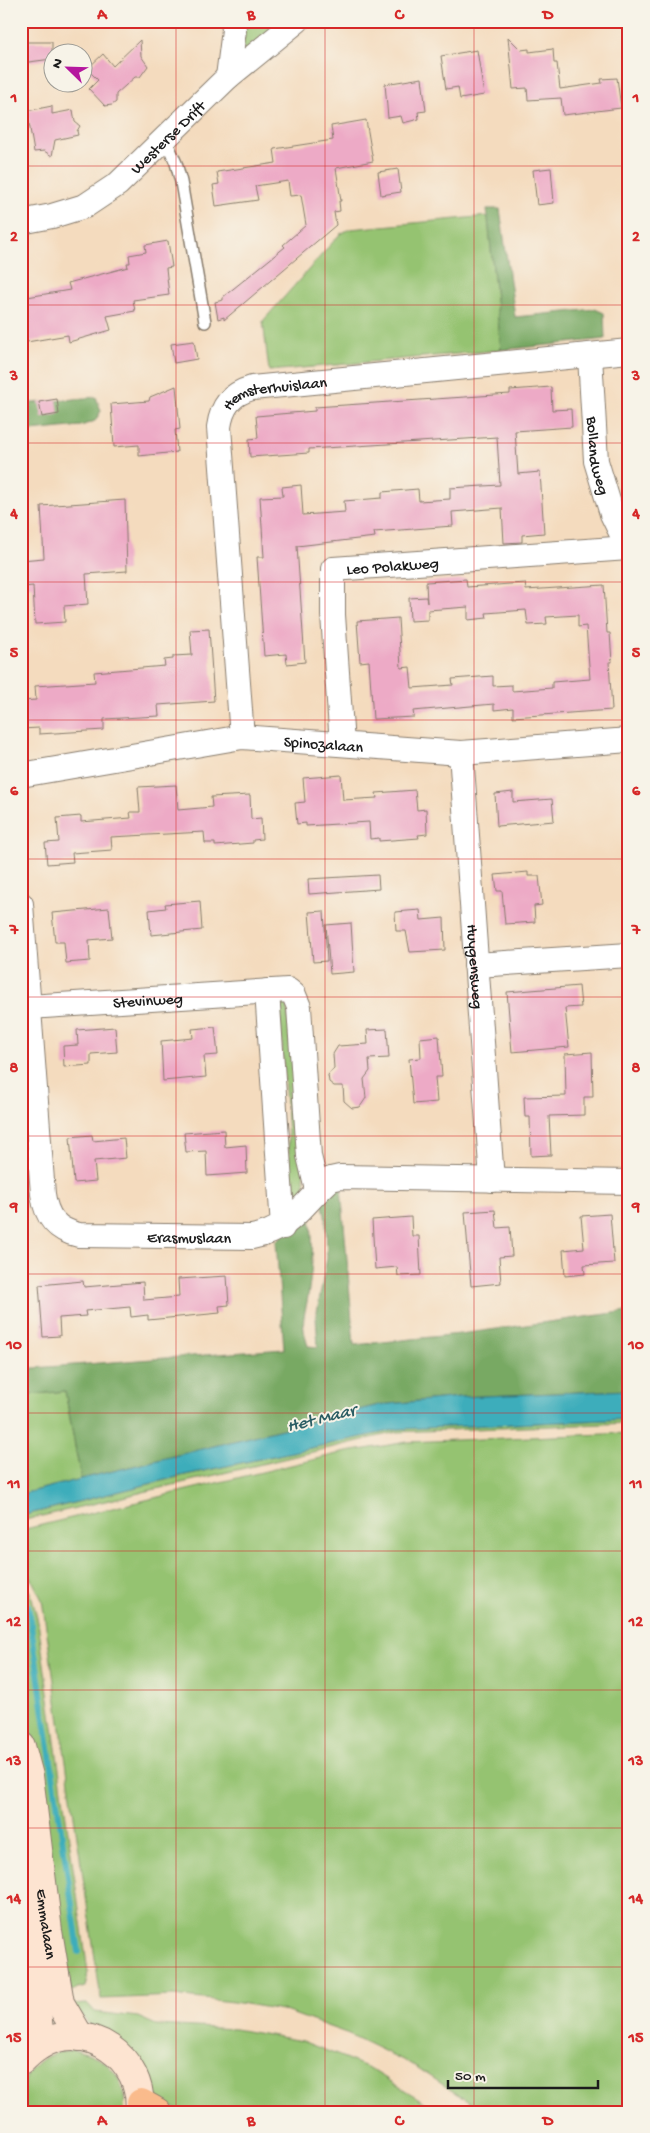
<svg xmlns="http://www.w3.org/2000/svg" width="650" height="2133" viewBox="0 0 650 2133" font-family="'Gochi Hand',sans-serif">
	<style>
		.green { fill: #95c371; stroke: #587046 }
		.forest { fill: #78a963; stroke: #4a6240 }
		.water { fill: #3eadbb; stroke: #2d646c }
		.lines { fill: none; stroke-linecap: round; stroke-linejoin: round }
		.stream { stroke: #3eadbb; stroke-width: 6 }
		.building { fill: #edaac6 }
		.lane-casing { stroke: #887c6d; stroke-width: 14 }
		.street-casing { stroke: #887c6d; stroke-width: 26 }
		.secondary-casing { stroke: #887c6d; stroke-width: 30 }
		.highway-casing { stroke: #887c6d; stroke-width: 30 }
		.lane { stroke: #fff; stroke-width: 11 }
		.street { stroke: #fff; stroke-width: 24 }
		.secondary { stroke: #fde4d1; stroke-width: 28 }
		.highway { stroke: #fabb8c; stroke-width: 28 }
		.grid { fill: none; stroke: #d62828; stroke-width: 1; stroke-opacity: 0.55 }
		.labels { text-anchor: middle; stroke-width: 4; stroke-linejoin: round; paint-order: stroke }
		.street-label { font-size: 16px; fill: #1c1c1c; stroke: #f7f3e8 }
		.water-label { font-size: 18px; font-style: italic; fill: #2b5d64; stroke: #f7f3e8 }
		.neatline { fill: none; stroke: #d62828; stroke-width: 2 }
		.grid-label { font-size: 16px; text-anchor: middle; font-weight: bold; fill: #d62828 }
	</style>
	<rect width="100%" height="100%" fill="#f7f3e8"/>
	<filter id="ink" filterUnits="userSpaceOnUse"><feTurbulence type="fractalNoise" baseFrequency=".02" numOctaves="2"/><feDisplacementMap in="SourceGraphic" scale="10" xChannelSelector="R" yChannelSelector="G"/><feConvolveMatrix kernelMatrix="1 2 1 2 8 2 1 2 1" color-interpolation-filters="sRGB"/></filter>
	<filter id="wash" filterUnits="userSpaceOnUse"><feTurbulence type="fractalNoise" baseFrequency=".0096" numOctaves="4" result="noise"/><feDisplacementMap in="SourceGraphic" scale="20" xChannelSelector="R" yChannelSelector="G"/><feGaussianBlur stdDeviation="1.12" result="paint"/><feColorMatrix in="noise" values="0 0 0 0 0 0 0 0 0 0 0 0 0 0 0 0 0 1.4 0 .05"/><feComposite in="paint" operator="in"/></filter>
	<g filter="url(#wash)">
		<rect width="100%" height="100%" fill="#f4dbbe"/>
		<path class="green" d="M 239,21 L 286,21 L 236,59 Z
			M 488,216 L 501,350 L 269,371 L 263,321 L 340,234 L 350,229 Z
			M 286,997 L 305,1188 L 295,1199 L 292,1198 L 279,998 Z
			M 65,1391 L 81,1479 L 21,1494 L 21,1396 Z
			M 629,1419 L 629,1423 L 397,1432 L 21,1521 L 21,1516 L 185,1475 L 399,1429 Z
			M 629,1433 L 629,2112 L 484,2112 L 415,2066 L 349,2034 L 282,2010 L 233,2002 L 173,1996 L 101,1999 L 42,1600 L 21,1558 L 21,1530 L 341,1453 L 407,1442 Z
			M 21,1576 L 31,1594 L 38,1622 L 88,1972 L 85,1987 L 71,1991 L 33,1774 L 21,1724 L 21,1625 L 25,1624 L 21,1605 Z
			M 87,2003 L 95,2012 L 138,2017 L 156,2025 L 235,2029 L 302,2041 L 367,2067 L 441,2112 L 186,2112 L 177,2110 L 155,2096 L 71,2004 Z
			M 72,2050 C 104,2053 129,2078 124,2112 L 21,2112 C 21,2075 32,2055 72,2050 Z"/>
		<path class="forest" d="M 487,209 L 500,209 L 515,317 L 595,309 L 604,313 L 605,339 L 501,350 Z
			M 96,397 L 101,411 L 95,421 L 81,426 L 21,432 L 21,404 Z
			M 341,1187 L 354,1345 L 460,1334 L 629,1311 L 629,1390 L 460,1397 L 379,1405 L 81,1479 L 65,1391 L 21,1396 L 21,1369 L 284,1349 L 276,1241 L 309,1212 C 314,1237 313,1263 309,1289 C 306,1316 299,1318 308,1346 L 318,1347 L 316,1317 L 327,1258 L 326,1220 L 321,1197 Z"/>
		<path class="water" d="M 629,1390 L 629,1419 L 399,1429 L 185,1475 L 21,1516 L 21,1494 L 379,1405 L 460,1397 Z"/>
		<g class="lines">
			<path class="stream" d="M 28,1605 L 79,1952"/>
		</g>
		<g id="blocks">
			<path class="building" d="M 508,37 L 521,50 L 529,49 L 529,52 L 553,49 L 554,63 L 557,63 L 560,89 L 602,83 L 601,79 L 617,78 L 621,108 L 563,115 L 561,98 L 528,100 L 527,88 L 513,89 Z
				M 140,40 L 141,56 L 148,66 L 140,77 L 135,77 L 116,94 L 116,102 L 112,105 L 105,106 L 89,89 L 98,80 L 87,69 L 103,54 L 113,66 Z
				M 21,42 L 52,42 L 52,59 L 21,63 Z
				M 477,50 L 484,95 L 460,99 L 458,87 L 446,89 L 441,56 Z
				M 422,78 L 426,111 L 418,112 L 419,119 L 403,123 L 401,116 L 388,118 L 385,84 Z
				M 52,106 L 52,114 L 73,110 L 75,122 L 80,126 L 77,131 L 78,135 L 55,140 L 52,156 L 44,151 L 34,152 L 27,111 Z
				M 366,120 L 373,161 L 336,168 L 341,201 L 339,201 L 340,211 L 334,212 L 336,225 L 224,320 L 224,317 L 218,319 L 215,302 L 223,300 L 223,297 L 285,247 L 283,245 L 306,225 L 301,195 L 290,196 L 288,181 L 255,186 L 258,200 L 216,206 L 213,185 L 219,184 L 217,172 L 276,163 L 274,149 L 333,140 L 331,126 Z
				M 551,168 L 554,203 L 537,205 L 533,170 Z
				M 398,169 L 401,192 L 381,195 L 378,172 Z
				M 168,241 L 172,267 L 166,268 L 169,295 L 133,300 L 135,311 L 107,316 L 111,330 L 69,342 L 68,335 L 21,343 L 21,298 L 70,290 L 68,283 L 128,267 L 127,263 L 130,263 L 129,255 L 146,252 L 145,245 Z
				M 194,341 L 197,359 L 174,363 L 171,344 Z
				M 176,386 L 180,429 L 175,430 L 177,452 L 139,456 L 139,445 L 114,447 L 111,404 L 149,401 L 150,397 Z
				M 551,387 L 552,410 L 571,409 L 572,427 L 515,431 L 518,474 L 540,472 L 544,533 L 522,535 L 522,542 L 504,543 L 502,508 L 452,512 L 453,526 L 374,532 L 375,537 L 297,546 L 305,662 L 287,664 L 286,654 L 264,656 L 257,557 L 264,557 L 260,497 L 283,496 L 282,487 L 301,485 L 303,515 L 345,512 L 344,501 L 382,498 L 382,492 L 418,489 L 419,501 L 450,499 L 450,488 L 500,485 L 497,437 L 309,449 L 309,453 L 250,457 L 249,439 L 258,438 L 256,416 L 315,411 L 315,407 L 510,394 L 510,390 Z
				M 57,399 L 59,414 L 42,417 L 39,402 Z
				M 125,500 L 127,571 L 86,574 L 88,604 L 64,606 L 65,622 L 35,624 L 33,586 L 22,587 L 21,560 L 44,558 L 41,506 Z
				M 466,579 L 467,587 L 525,583 L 526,590 L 604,585 L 607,633 L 610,633 L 612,662 L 609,662 L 612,710 L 513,717 L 513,708 L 494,710 L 494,704 L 413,711 L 414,717 L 373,719 L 369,661 L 360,662 L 357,621 L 398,618 L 401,668 L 410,667 L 412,688 L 453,685 L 452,679 L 493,676 L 493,686 L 512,685 L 512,691 L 552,688 L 552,682 L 590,679 L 586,626 L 578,627 L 578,615 L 546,617 L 547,624 L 528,625 L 526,610 L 486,613 L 487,618 L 468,620 L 468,607 L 428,610 L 428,620 L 410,621 L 409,598 L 426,597 L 427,603 L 426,582 Z
				M 209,629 L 214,701 L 158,705 L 159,716 L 104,719 L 104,730 L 39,734 L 39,728 L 21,729 L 21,701 L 36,700 L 35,686 L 95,682 L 94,672 L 165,666 L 164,660 L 173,659 L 173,656 L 192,655 L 190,630 Z
				M 341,775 L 343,800 L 377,798 L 376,793 L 415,790 L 417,810 L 426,809 L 427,834 L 418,835 L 419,838 L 379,841 L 379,838 L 370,839 L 369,822 L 306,826 L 306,823 L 297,824 L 295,803 L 305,802 L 303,778 Z
				M 176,785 L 178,810 L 212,807 L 211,797 L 250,795 L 251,819 L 261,818 L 262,839 L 253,840 L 253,843 L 215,846 L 215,843 L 205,843 L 204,832 L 111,837 L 112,850 L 72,853 L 73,862 L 47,864 L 45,843 L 59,842 L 57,818 L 81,816 L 81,822 L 131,818 L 130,812 L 140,812 L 138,787 Z
				M 513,792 L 513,802 L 552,799 L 554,821 L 497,826 L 495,794 Z
				M 528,872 L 528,876 L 539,876 L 542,905 L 534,906 L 535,922 L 505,924 L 502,891 L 497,891 L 495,875 Z
				M 378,875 L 379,889 L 309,894 L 308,879 Z
				M 200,901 L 202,930 L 151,935 L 149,910 L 166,908 L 165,904 Z
				M 109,908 L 112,938 L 89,940 L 90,961 L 66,963 L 64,942 L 55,942 L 52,913 Z
				M 420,910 L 421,920 L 444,918 L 445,950 L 410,952 L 406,931 L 396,931 L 395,912 Z
				M 324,911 L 327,961 L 313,962 L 309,912 Z
				M 351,923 L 354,972 L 330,974 L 326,925 Z
				M 579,986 L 581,1007 L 565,1008 L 569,1047 L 512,1052 L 507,992 Z
				M 115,1027 L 117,1052 L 91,1054 L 91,1065 L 64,1067 L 63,1046 L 78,1045 L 77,1030 Z
				M 215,1027 L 218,1055 L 204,1056 L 206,1077 L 163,1081 L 161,1041 L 193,1038 L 192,1029 Z
				M 387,1029 L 389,1058 L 369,1059 L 370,1071 L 364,1079 L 366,1098 L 360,1107 L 352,1108 L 344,1101 L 343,1086 L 334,1086 L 329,1082 L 328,1075 L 334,1068 L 333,1054 L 338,1046 L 368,1044 L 367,1030 Z
				M 439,1036 L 442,1077 L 435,1077 L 437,1102 L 413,1104 L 409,1059 L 421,1058 L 420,1038 Z
				M 592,1052 L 593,1097 L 584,1097 L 584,1115 L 549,1116 L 551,1155 L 531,1156 L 530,1117 L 525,1117 L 524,1097 L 566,1096 L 565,1054 Z
				M 224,1130 L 225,1147 L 246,1145 L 247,1173 L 207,1176 L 206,1151 L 186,1152 L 184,1133 Z
				M 92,1135 L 93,1141 L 124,1138 L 126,1158 L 94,1161 L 96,1181 L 74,1183 L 70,1137 Z
				M 495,1210 L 497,1228 L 510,1227 L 512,1256 L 499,1257 L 501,1283 L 471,1286 L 465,1212 Z
				M 610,1214 L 614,1263 L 584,1265 L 585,1274 L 565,1276 L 563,1250 L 584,1248 L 581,1216 Z
				M 411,1217 L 412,1236 L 419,1236 L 421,1275 L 398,1276 L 397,1267 L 375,1269 L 372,1220 Z
				M 227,1276 L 229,1305 L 219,1306 L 220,1313 L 148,1320 L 148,1315 L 131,1317 L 130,1307 L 85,1311 L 86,1316 L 59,1318 L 60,1336 L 43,1337 L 39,1285 L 83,1281 L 84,1287 L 143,1282 L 144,1300 L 179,1297 L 178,1279 Z"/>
		</g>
	</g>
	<g filter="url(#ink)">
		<use href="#blocks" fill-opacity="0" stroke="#887c6d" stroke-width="1"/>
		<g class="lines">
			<g class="lane-casing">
				<path id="lane" d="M 165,138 L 176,163 L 181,182 L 205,322"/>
			</g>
			<g class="street-casing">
				<g id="street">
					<path d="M 228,77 L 234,30 L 233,21"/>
					<path id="s1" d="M 21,222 L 52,216 L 85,206 L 118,184 L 228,77 L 297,21"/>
					<path id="s2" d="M 590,356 L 596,461 L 612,514 L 629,549"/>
					<path id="s3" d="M 242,737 L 219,427 C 222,406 231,394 252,388 L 629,351"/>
					<path id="s4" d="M 342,744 L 333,615 L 333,569 L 628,548"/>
					<path id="s5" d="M 461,753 L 492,1180"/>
					<path id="s6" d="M 21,775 L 242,737 L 461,753 L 629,740"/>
					<path id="s7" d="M 21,904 L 43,1194 C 46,1217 56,1230 79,1235 L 252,1237 C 293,1229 301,1204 331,1179 L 340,1177 L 629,1182"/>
					<path d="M 476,965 L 629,955"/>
					<path d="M 267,991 L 283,1227"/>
					<path id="s8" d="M 29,1007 L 288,990 L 294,995 L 299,1007 L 309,1156 L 317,1190"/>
				</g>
			</g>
			<g class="secondary-casing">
				<g id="secondary">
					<path id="s9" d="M 21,1746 L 29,1776 L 48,1931 L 60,2003 L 80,2037"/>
					<path d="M 21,1880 L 37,2008 L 40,2045"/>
					<path d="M 21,2061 C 27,2055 32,2050 39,2046 C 86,2016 146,2059 139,2112"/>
				</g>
			</g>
			<g class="highway-casing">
				<path id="highway" d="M 141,2103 L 157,2112"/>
			</g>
			<use href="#lane" class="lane"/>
			<use href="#street" class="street"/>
			<use href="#secondary" class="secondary"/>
			<use href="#highway" class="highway"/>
		</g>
	</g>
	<path class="grid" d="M 176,21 L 176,2112M 325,21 L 325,2112M 474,21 L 474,2112M 21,166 L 629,166M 21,305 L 629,305M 21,443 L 629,443M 21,582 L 629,582M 21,720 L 629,720M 21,859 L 629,859M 21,997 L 629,997M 21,1136 L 629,1136M 21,1274 L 629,1274M 21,1413 L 629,1413M 21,1551 L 629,1551M 21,1690 L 629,1690M 21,1828 L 629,1828M 21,1967 L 629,1967"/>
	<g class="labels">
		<g class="street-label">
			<text dy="6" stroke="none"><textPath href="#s1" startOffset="174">Westerse Drift</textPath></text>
			<text dy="6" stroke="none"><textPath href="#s3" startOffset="386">Hemsterhuislaan</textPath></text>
			<text dy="6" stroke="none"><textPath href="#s2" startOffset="100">Bollandweg</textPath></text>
			<text dy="6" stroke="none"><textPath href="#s4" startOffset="235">Leo Polakweg</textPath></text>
			<text dy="6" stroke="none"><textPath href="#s6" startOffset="306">Spinozalaan</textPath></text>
			<text dy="6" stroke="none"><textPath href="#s5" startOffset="214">Huygensweg</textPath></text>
			<text dy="6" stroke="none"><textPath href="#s8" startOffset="119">Stevinweg</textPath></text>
			<text dy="6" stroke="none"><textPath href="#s7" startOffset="460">Erasmuslaan</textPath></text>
			<text dy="6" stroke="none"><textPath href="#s9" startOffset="180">Emmalaan</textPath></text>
		</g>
		<g class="water-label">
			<text transform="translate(321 1417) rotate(-14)" y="6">Het Maar</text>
		</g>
	</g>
	<rect width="650" height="2133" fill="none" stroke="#f7f3e8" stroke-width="55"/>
	<g transform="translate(68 68) rotate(293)"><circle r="24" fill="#f7f3e8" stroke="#9f9d96"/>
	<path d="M0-4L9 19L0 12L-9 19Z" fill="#b5179e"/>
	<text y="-8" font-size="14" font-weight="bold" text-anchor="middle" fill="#1c1c1c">N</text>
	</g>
	<path d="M448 2080v8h150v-8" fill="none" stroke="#1c1c1c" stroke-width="2.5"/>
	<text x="455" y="2080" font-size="15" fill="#1c1c1c" stroke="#f7f3e8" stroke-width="4" paint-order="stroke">50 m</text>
	<rect x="28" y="28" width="594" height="2078" class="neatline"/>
	<g class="grid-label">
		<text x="102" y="19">A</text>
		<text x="251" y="19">B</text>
		<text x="399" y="19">C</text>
		<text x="548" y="19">D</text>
		<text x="14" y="102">1</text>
		<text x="636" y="102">1</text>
		<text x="14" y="241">2</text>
		<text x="636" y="241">2</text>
		<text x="14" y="380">3</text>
		<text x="636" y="380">3</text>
		<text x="14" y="518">4</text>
		<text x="636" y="518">4</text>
		<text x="14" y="657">5</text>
		<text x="636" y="657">5</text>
		<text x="14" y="795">6</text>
		<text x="636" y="795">6</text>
		<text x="14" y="934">7</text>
		<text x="636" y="934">7</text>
		<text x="14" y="1072">8</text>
		<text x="636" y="1072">8</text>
		<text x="14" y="1211">9</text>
		<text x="636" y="1211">9</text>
		<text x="14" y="1349">10</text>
		<text x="636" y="1349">10</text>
		<text x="14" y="1488">11</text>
		<text x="636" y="1488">11</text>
		<text x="14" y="1626">12</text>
		<text x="636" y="1626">12</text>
		<text x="14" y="1765">13</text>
		<text x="636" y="1765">13</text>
		<text x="14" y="1903">14</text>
		<text x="636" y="1903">14</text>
		<text x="14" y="2042">15</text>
		<text x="636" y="2042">15</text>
		<text x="102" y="2125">A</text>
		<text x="251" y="2125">B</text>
		<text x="399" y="2125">C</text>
		<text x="548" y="2125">D</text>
	</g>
</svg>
